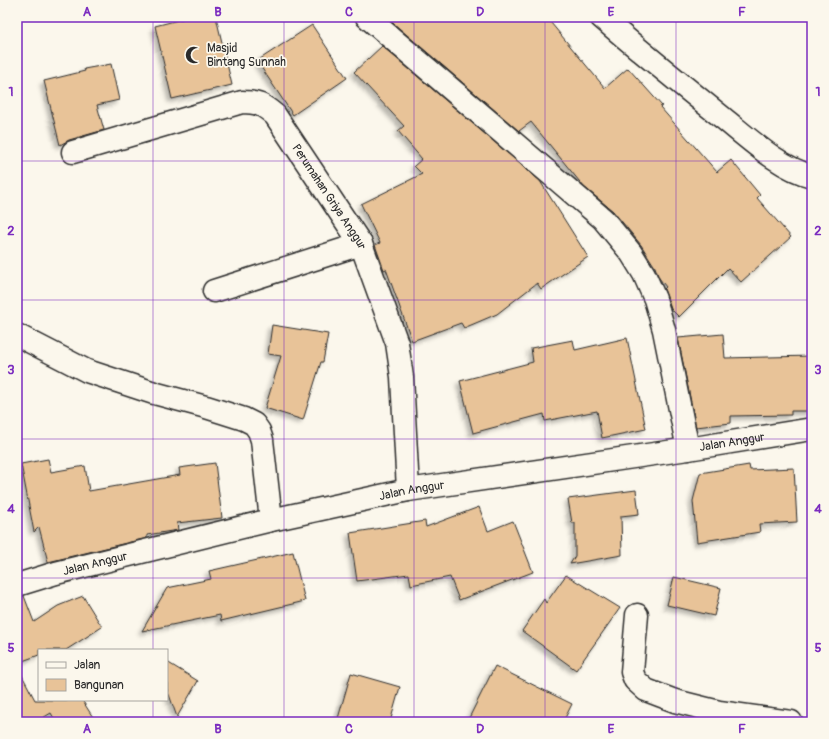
<svg xmlns="http://www.w3.org/2000/svg" width="829" height="739" viewBox="0 0 829 739" font-family="Pangolin,sans-serif">
	<style>
		.building { fill: #e8c398; stroke: #2b2b2b; filter: url(#shadow) }
		.lines { fill: none; stroke-linecap: round; stroke-linejoin: round }
		.minor-casing { stroke: #2b2b2b; stroke-width: 25 }
		.tertiary-casing { stroke: #2b2b2b; stroke-width: 25 }
		.minor { stroke: #fbf7ec; stroke-width: 22 }
		.tertiary { stroke: #fbf7ec; stroke-width: 22 }
		.grid { fill: none; stroke: #7b2cbf; stroke-width: 1; stroke-opacity: 0.55 }
		.labels { text-anchor: middle; stroke-width: 3.5; stroke-linejoin: round; paint-order: stroke }
		.poi-label { font-size: 12px; fill: #2b2b2b; stroke: #fbf7ec; text-anchor: start }
		.street-label { font-size: 12px; fill: #2b2b2b; stroke: #fbf7ec }
		.neatline { fill: none; stroke: #7b2cbf; stroke-width: 1.5 }
		.grid-label { font-size: 13px; text-anchor: middle; font-weight: bold; fill: #7b2cbf }
	</style>
	<defs>
		<filter id="shadow"><feDropShadow dx="-3.5" dy="3.5" stdDeviation="2" flood-color="#0004"/></filter>
	</defs>
	<rect width="100%" height="100%" fill="#fbf7ec"/>
	<filter id="ink" filterUnits="userSpaceOnUse"><feTurbulence type="fractalNoise" baseFrequency=".025" numOctaves="2"/><feDisplacementMap in="SourceGraphic" scale="8" xChannelSelector="R" yChannelSelector="G"/><feConvolveMatrix kernelMatrix="1 2 1 2 8 2 1 2 1" color-interpolation-filters="sRGB"/></filter>
	<g filter="url(#ink)">
		<path class="building" d="M 190,17 L 216,17 L 232,85 L 172,99 L 155,26 Z
			M 386,17 L 546,17 L 605,88 L 628,68 L 662,106 L 660,107 L 717,172 L 731,160 L 760,195 L 757,198 L 791,237 L 741,282 L 728,268 L 679,317 L 671,309 L 664,289 L 666,287 L 659,278 L 655,267 L 641,245 L 613,211 L 584,187 L 531,122 L 519,131 Z
			M 312,25 L 347,78 L 293,115 L 257,61 Z
			M 382,46 L 540,181 L 588,257 L 541,289 L 537,283 L 497,314 L 464,328 L 461,323 L 412,341 L 386,269 L 384,270 L 375,245 L 380,243 L 361,204 L 422,174 L 414,166 L 422,159 L 398,131 L 404,126 L 354,72 Z
			M 111,64 L 119,100 L 97,105 L 104,130 L 69,140 L 60,145 L 44,81 L 85,71 L 84,69 Z
			M 272,325 L 328,334 L 323,362 L 321,362 L 303,420 L 265,408 L 281,356 L 268,354 Z
			M 723,334 L 725,358 L 812,356 L 812,411 L 791,411 L 791,415 L 731,416 L 731,423 L 696,427 L 678,338 Z
			M 627,338 L 646,429 L 602,438 L 597,411 L 545,421 L 544,414 L 473,433 L 460,381 L 533,362 L 531,348 L 573,340 L 575,350 Z
			M 48,459 L 51,472 L 85,466 L 89,491 L 180,475 L 179,468 L 215,463 L 222,518 L 177,523 L 178,530 L 147,535 L 147,538 L 48,562 L 39,527 L 34,532 L 21,464 Z
			M 749,465 L 750,470 L 794,468 L 797,522 L 759,524 L 760,532 L 697,542 L 693,501 L 700,473 Z
			M 636,490 L 639,514 L 621,516 L 622,555 L 570,564 L 575,556 L 575,523 L 572,523 L 568,499 Z
			M 479,507 L 488,531 L 513,521 L 533,572 L 459,600 L 450,577 L 411,585 L 409,574 L 357,581 L 350,533 L 425,521 L 426,527 Z
			M 293,552 L 305,601 L 221,621 L 220,615 L 142,631 L 167,588 L 211,579 L 209,571 Z
			M 566,575 L 620,608 L 576,670 L 522,631 L 544,599 L 546,603 Z
			M 674,577 L 721,588 L 714,616 L 667,605 Z
			M 24,596 L 34,622 L 58,606 L 83,596 L 102,627 L 66,650 L 39,650 L 39,655 L 17,663 L 17,597 Z
			M 167,662 L 198,681 L 177,717 L 167,689 Z
			M 17,666 L 35,700 L 82,700 L 96,722 L 56,722 L 51,713 L 36,722 L 17,722 Z
			M 495,666 L 572,704 L 563,722 L 467,722 Z
			M 351,673 L 400,687 L 390,722 L 337,722 Z"/>
		<g class="lines">
			<g class="minor-casing">
				<g id="minor">
					<path d="M 367,17 L 603,219 L 631,253 L 644,274 L 655,299 L 664,330 L 688,449"/>
					<path d="M 601,17 C 641,52 682,85 723,118 C 748,138 781,169 812,176"/>
					<path id="s1" d="M 73,152 L 242,102 C 258,102 263,105 275,115 L 361,244 L 397,343 L 402,377 L 408,490"/>
					<path d="M 214,291 L 361,244"/>
					<path d="M 17,335 L 87,371 L 154,393 L 206,407 L 244,419 L 254,424 L 259,431 L 262,440 L 271,520"/>
					<path d="M 637,615 L 632,672 L 635,680 L 646,690 L 675,701 L 719,712 L 791,722"/>
				</g>
			</g>
			<g class="tertiary-casing">
				<g id="tertiary">
					<path id="s2" d="M 17,585 L 56,573 L 271,520 L 408,490 L 688,449 L 812,429"/>
				</g>
			</g>
			<use href="#minor" class="minor"/>
			<use href="#tertiary" class="tertiary"/>
		</g>
	</g>
	<path class="grid" d="M 153,17 L 153,650M 284,17 L 284,722M 414,17 L 414,722M 545,17 L 545,722M 676,17 L 676,722M 17,161 L 812,161M 17,300 L 812,300M 17,439 L 812,439M 17,578 L 812,578M 153,700 L 153,722"/>
	<defs>
		<g id="mosque-bare" transform="scale(1.38)"><path d="M3.5-4.9A6 6 0 1 0 3.5 4.9A5 5 0 1 1 3.5-4.9Z" fill="#2b2b2b" stroke="#fbf7ec" stroke-width="2.5" paint-order="stroke"/></g>
	</defs>
	<g fill-rule="evenodd">
		<use href="#mosque-bare" x="194" y="55"/>
	</g>
	<g class="labels">
		<g class="poi-label">
			<text x="207" y="52">Masjid<tspan x="207" dy="14">Bintang Sunnah</tspan></text>
		</g>
		<g class="street-label">
			<text dy="4" stroke="none"><textPath href="#s1" startOffset="311">Perumahan Griya Anggur</textPath></text>
			<text dy="4" stroke="none"><textPath href="#s2" startOffset="730">Jalan Anggur</textPath></text>
			<text dy="4" stroke="none"><textPath href="#s2" startOffset="406">Jalan Anggur</textPath></text>
			<text dy="4" stroke="none"><textPath href="#s2" startOffset="81">Jalan Anggur</textPath></text>
		</g>
	</g>
	<rect width="829" height="739" fill="none" stroke="#fbf7ec" stroke-width="44"/>
	<rect x="38" y="649" width="130" height="52" fill="#fbf7ec" stroke="#a8a59f"/>
	<rect x="46" y="662" width="20" height="6" fill="#fbf7ec" stroke="#a8a59f"/>
	<text x="74" y="669" font-size="12" fill="#2b2b2b">Jalan</text>
	<rect x="46" y="679" width="20" height="12" fill="#e8c398" stroke="#a8a59f"/>
	<text x="74" y="689" font-size="12" fill="#2b2b2b">Bangunan</text>
	<rect x="22" y="22" width="785" height="695" class="neatline"/>
	<g class="grid-label">
		<text x="87" y="16">A</text>
		<text x="218" y="16">B</text>
		<text x="349" y="16">C</text>
		<text x="480" y="16">D</text>
		<text x="611" y="16">E</text>
		<text x="742" y="16">F</text>
		<text x="11" y="96">1</text>
		<text x="818" y="96">1</text>
		<text x="11" y="235">2</text>
		<text x="818" y="235">2</text>
		<text x="11" y="374">3</text>
		<text x="818" y="374">3</text>
		<text x="11" y="513">4</text>
		<text x="818" y="513">4</text>
		<text x="11" y="652">5</text>
		<text x="818" y="652">5</text>
		<text x="87" y="733">A</text>
		<text x="218" y="733">B</text>
		<text x="349" y="733">C</text>
		<text x="480" y="733">D</text>
		<text x="611" y="733">E</text>
		<text x="742" y="733">F</text>
	</g>
</svg>
